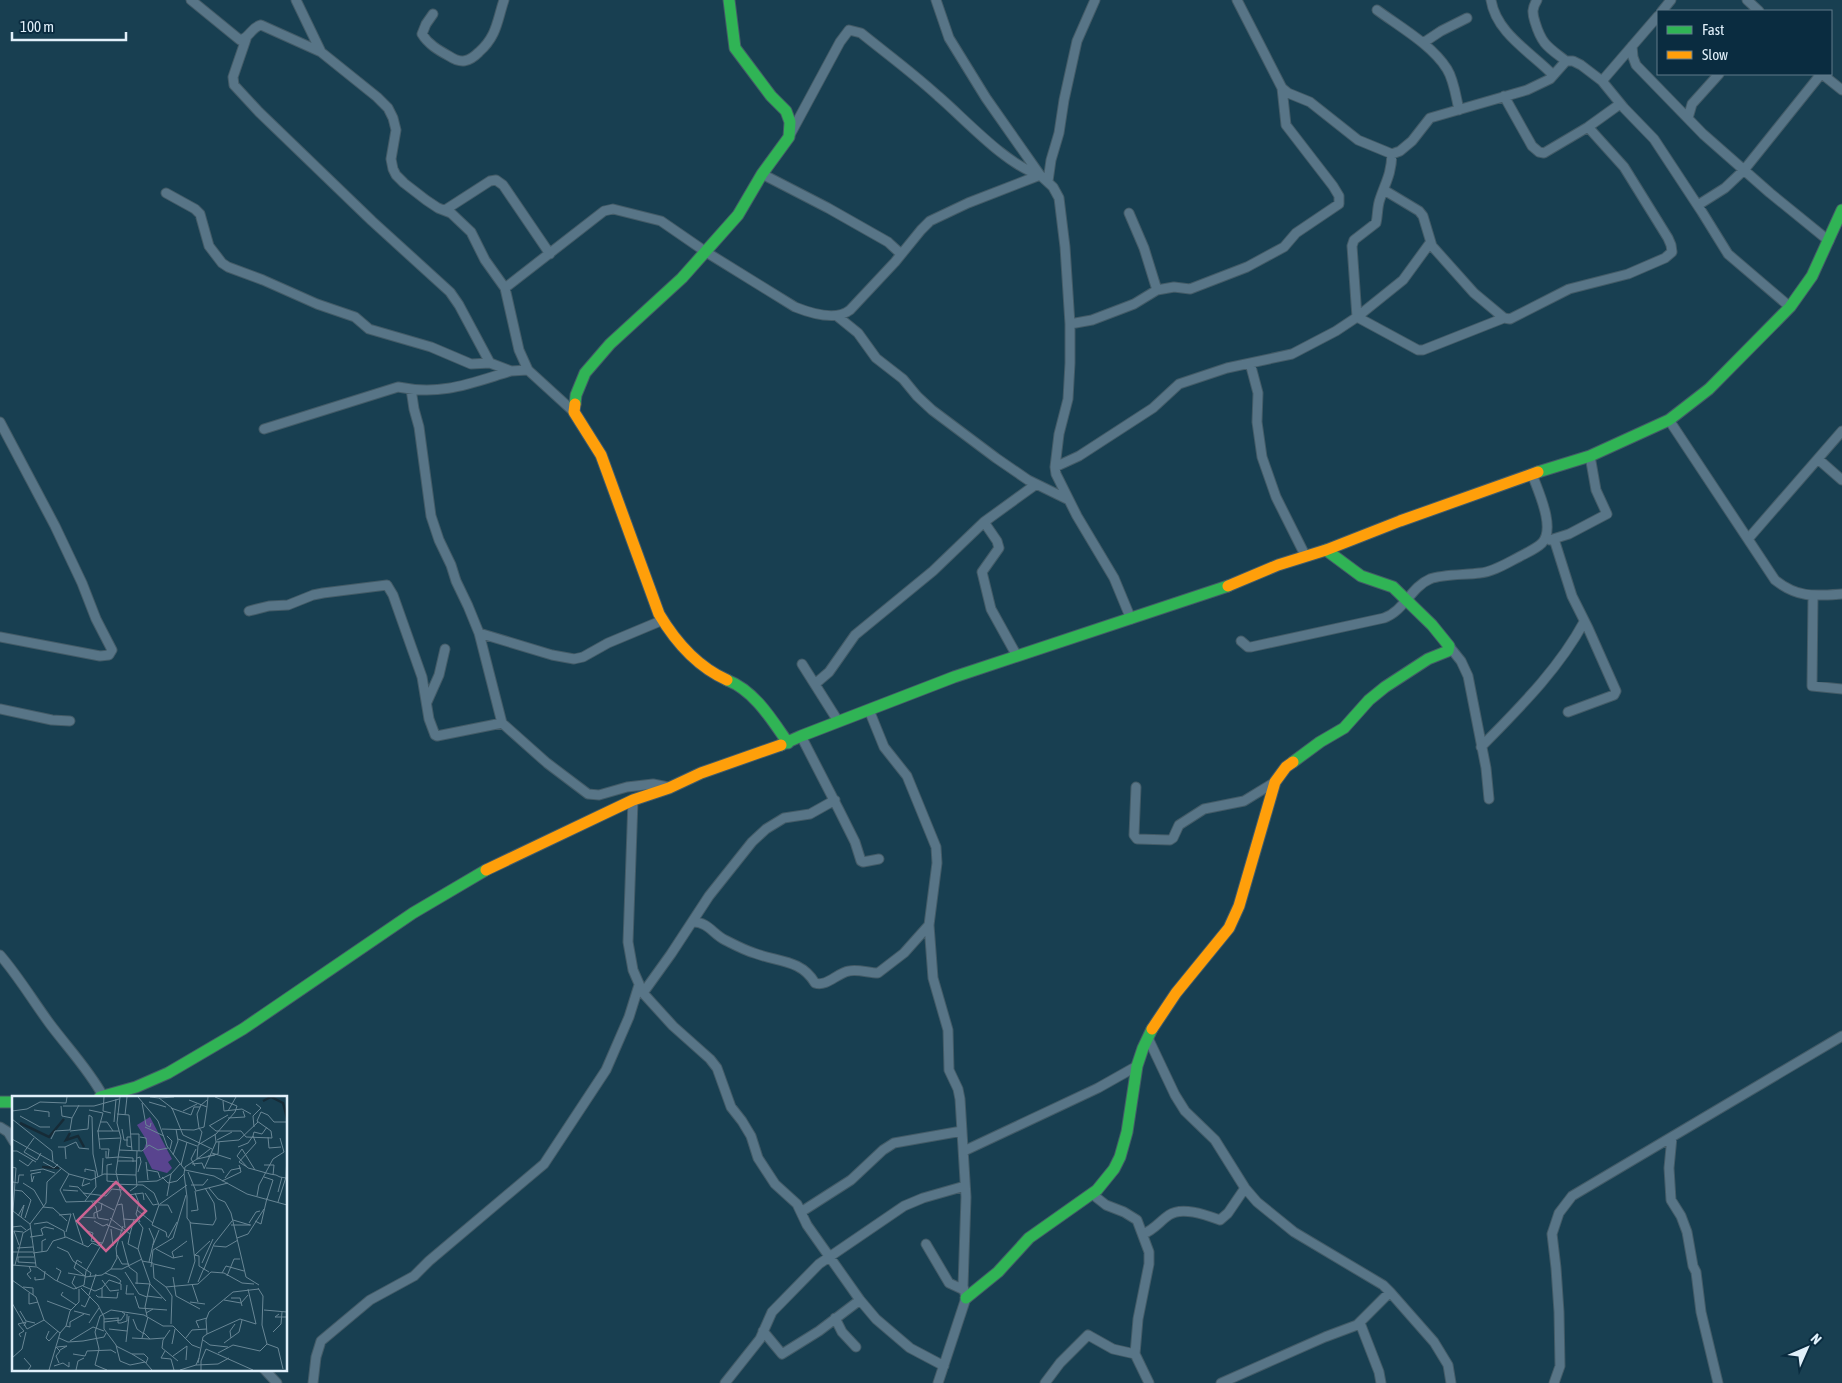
<svg xmlns="http://www.w3.org/2000/svg" width="1842" height="1383" viewBox="0 0 1842 1383" font-family="'Asap Condensed',sans-serif">
	<style>
		.lines { fill: none; stroke-linecap: round; stroke-linejoin: round }
		.street-casing { stroke: #435b67; stroke-width: 11 }
		.fast-casing { stroke: #435b67; stroke-width: 13 }
		.slow-casing { stroke: #435b67; stroke-width: 13 }
		.street { stroke: #587587; stroke-width: 9 }
		.fast { stroke: #30b455; stroke-width: 11 }
		.slow { stroke: #ff9f0a; stroke-width: 11 }
		.inset-river { fill: none; stroke: #162b37; stroke-width: 2.5 }
		.inset-road { fill: none; stroke: #688695; stroke-width: 1 }
		.view { fill: #cd6493; fill-opacity: 0.15; stroke: #cd6493; stroke-width: 2.5 }
		.inset-edge { fill: none; stroke: #e1f0fa; stroke-width: 2.5 }
	</style>
	<rect width="100%" height="100%" fill="#183f51"/>
	<g class="lines">
		<g class="street-casing">
			<path id="street" d="M 191,0 L 240,40 C 250,38 251,27 261,25 L 321,52 L 377,97 L 388,108 L 393,118 L 396,130 L 391,159 L 393,169 L 396,175 L 404,183 L 426,200 L 438,208 L 451,213 L 471,232 L 485,260 L 505,288 L 519,350 L 528,370 L 574,412
				M 296,0 L 321,52
				M 936,0 L 949,38 L 986,98 L 1040,175 L 1053,187 L 1059,198 L 1065,247 L 1070,324 L 1070,363 L 1068,399 L 1059,434 L 1055,467 L 1056,474 L 1077,516 L 1114,578 L 1131,619
				M 1237,0 L 1282,88 L 1288,93 L 1310,102 L 1358,140 L 1392,154 L 1400,151 L 1412,141 L 1430,118 L 1527,90 L 1550,79 L 1566,61 L 1573,61 L 1581,65 L 1602,81 L 1624,108 L 1654,139 L 1702,212 L 1728,254 L 1790,307
				M 1491,0 C 1496,33 1532,53 1553,75
				M 1537,0 C 1532,8 1532,13 1535,22 C 1542,45 1548,47 1566,61
				M 1747,0 L 1759,11
				M 1377,10 C 1400,27 1432,45 1447,69 C 1454,80 1456,97 1459,110
				M 1662,11 L 1671,0
				M 433,14 L 426,24 L 422,34 C 428,44 438,50 449,56 C 461,64 469,62 479,52 C 497,36 497,21 504,0
				M 246,39 L 233,77 L 234,85 L 259,112 L 372,221 L 450,292 L 459,305 L 490,363 L 511,371 L 528,370
				M 1423,43 L 1441,31 L 1467,18
				M 1632,46 L 1633,57 L 1636,65 L 1703,134 L 1770,193 L 1829,241
				M 1822,74 L 1842,90
				M 1602,81 L 1658,16
				M 1504,96 L 1532,146 L 1539,152 L 1544,153 L 1588,127 L 1620,104
				M 1688,118 L 1692,104 L 1719,74
				M 791,133 L 840,42 L 849,30 L 861,33 C 887,54 913,73 938,96 C 965,119 1006,165 1040,175
				M 1392,154 C 1391,175 1386,181 1380,199 C 1377,207 1378,215 1376,223 L 1354,240 L 1352,246 L 1357,317 L 1418,350 L 1423,350 L 1504,318
				M 762,174 L 828,208 L 888,242 L 901,254
				M 1048,181 L 1051,160 L 1059,133 L 1064,100 L 1077,41 L 1095,0
				M 1384,190 L 1419,211 L 1423,216 L 1432,246 L 1474,293 L 1504,318 L 1510,319 L 1569,289 L 1628,274 L 1665,258 L 1672,252 L 1671,245 L 1668,238 L 1624,167 L 1588,127
				M 166,193 L 195,209 L 200,214 L 209,246 L 222,263 L 228,267 L 263,280 L 317,304 L 355,317 L 369,329 L 431,347 L 471,364 L 490,363
				M 1698,205 L 1725,188 L 1744,170 L 1821,74
				M 445,210 L 490,181 L 496,180 L 503,185 L 550,254
				M 1129,213 L 1144,248 L 1157,290
				M 505,288 L 604,211 L 613,209 L 661,221 L 706,252 L 795,307 C 810,313 836,321 850,310 L 895,262 L 921,230 L 930,221 L 968,203 L 1040,175
				M 837,316 L 858,333 L 876,358 L 903,379 L 917,396 L 932,410 L 996,458 L 1028,480 L 1069,500
				M 1070,324 L 1092,320 L 1134,304 L 1157,290 L 1174,287 L 1190,289 L 1247,267 L 1284,247 L 1296,233 L 1339,204 L 1339,196 L 1333,186 L 1286,125 L 1282,88
				M 1250,363 L 1258,393 L 1257,422 L 1262,457 L 1276,497 L 1305,555
				M 411,389 L 414,409 L 419,427 L 431,516 L 439,540 L 451,565 L 456,581 L 468,606 L 479,633 L 502,723 L 547,763 L 588,794 L 599,795 L 627,787 L 653,784 L 668,787
				M 1669,420 L 1775,580 C 1798,598 1814,596 1842,594
				M 0,422 L 55,526 L 82,583 L 96,619 L 112,650 L 109,655 L 100,656 L 0,637
				M 264,429 L 398,387 C 442,396 471,383 511,371
				M 1818,459 L 1842,480
				M 1055,467 L 1079,456 L 1153,408 L 1179,384 L 1227,368 L 1292,354 L 1336,331 L 1357,317 L 1403,280 L 1430,243
				M 984,522 L 997,541 L 999,548 L 982,572 L 991,609 L 1017,656
				M 1554,539 L 1572,596 L 1588,628 L 1616,691 L 1614,695 L 1568,712
				M 1748,539 L 1842,431
				M 1550,540 L 1569,534 L 1607,514 L 1596,490 L 1590,456
				M 1813,596 L 1812,686 L 1842,689
				M 249,611 L 269,606 L 288,605 L 313,595 L 323,593 L 387,585 L 393,595 L 422,677 L 429,719 L 435,735 L 437,736 L 502,723
				M 479,633 L 552,655 L 574,659 L 583,657 L 608,643 L 663,620
				M 1241,641 L 1248,647 L 1251,647 L 1384,618 C 1404,611 1411,587 1430,579 C 1443,574 1466,575 1480,573 C 1493,572 1507,563 1519,557 C 1526,553 1536,549 1542,543 C 1556,528 1538,491 1532,474
				M 1449,646 L 1461,661 L 1468,676 L 1486,768 L 1489,799
				M 802,664 L 838,721
				M 815,684 L 829,672 L 855,635 L 933,571 L 984,522 L 1035,485
				M 427,702 L 439,675 L 445,649
				M 0,709 L 52,720 L 70,721
				M 869,710 L 884,747 L 907,776 L 936,847 L 937,863 L 929,925 L 933,978 L 948,1030 L 949,1070 L 958,1089 L 960,1099 L 966,1197 L 963,1286 L 966,1298 L 938,1383
				M 801,736 L 839,810 L 855,842 L 861,861 L 863,862 L 879,859
				M 1481,747 C 1519,708 1558,670 1584,622
				M 1136,787 L 1134,835 L 1137,839 L 1170,840 L 1173,838 L 1179,825 L 1204,809 L 1244,801 L 1275,782
				M 633,800 L 628,942 L 633,970 L 643,993 L 673,1026 L 710,1059 L 717,1068 L 731,1107 L 742,1121 L 751,1136 L 758,1158 L 775,1184 L 797,1204 L 807,1225 L 860,1300 L 876,1319 L 910,1348 L 944,1366
				M 693,922 C 708,922 713,934 725,940 C 735,945 744,950 754,953 C 777,962 801,959 815,983 C 827,987 837,973 849,971 C 858,969 869,973 878,973 L 904,953 L 929,925
				M 0,955 C 19,977 33,1001 50,1024 C 68,1048 89,1070 103,1096
				M 643,993 L 671,954 L 709,896 L 752,842 L 766,829 L 784,818 L 810,814 L 835,800
				M 1148,1038 L 1175,1095 L 1185,1111 L 1215,1140 L 1245,1188 L 1257,1202 L 1294,1232 L 1383,1285 L 1390,1292 L 1434,1342 L 1448,1365 L 1451,1383
				M 0,1127 L 8,1132 L 14,1142
				M 1672,1137 L 1669,1168 L 1671,1200 L 1681,1216 L 1687,1232 L 1693,1266 L 1696,1272 L 1701,1312 L 1718,1383
				M 964,1151 L 1098,1088 L 1137,1066
				M 1092,1194 L 1106,1205 L 1124,1212 L 1137,1220 L 1149,1252 L 1149,1264 L 1138,1319 L 1135,1354 L 1149,1383
				M 801,1212 L 851,1180 L 883,1150 L 894,1143 L 962,1131
				M 1143,1234 C 1154,1230 1160,1221 1169,1215 C 1182,1206 1206,1215 1220,1220 L 1228,1213 L 1245,1188
				M 926,1244 L 949,1283 L 964,1290
				M 835,1318 L 842,1332 L 856,1347
				M 1360,1323 L 1379,1372 L 1381,1383
				M 763,1331 L 782,1354 L 819,1331 L 860,1300
				M 264,1369 L 277,1383
				M 313,1383 L 316,1357 L 321,1341 L 370,1300 L 414,1276 L 429,1261 L 544,1164 L 606,1070 L 629,1017 L 639,985
				M 725,1383 L 760,1339 L 772,1312 L 819,1264 L 904,1206 L 923,1198 L 965,1186
				M 1045,1383 L 1060,1363 L 1088,1335 L 1113,1349 L 1135,1354
				M 1221,1383 L 1325,1337 L 1357,1325 L 1390,1292
				M 1554,1383 L 1560,1366 L 1559,1312 L 1556,1268 L 1552,1234 L 1559,1213 L 1572,1196 L 1842,1036"/>
		</g>
		<g class="fast-casing">
			<path id="fast" d="M 575,404 L 576,395 L 585,373 L 610,344 L 682,278 L 738,215 L 762,174 L 789,137 L 790,122 L 786,111 L 771,96 L 735,48 L 729,0
				M 1538,472 L 1590,456 L 1669,420 L 1709,389 L 1790,307 L 1812,276 L 1842,210
				M 727,680 C 755,691 772,720 788,743
				M 781,745 L 801,736 L 954,677 L 1228,586
				M 1293,762 L 1320,742 L 1344,728 L 1369,700 L 1385,687 L 1428,659 L 1448,651 L 1449,646 L 1432,625 L 1393,587 L 1361,576 L 1326,550
				M 100,1097 L 136,1087 L 168,1073 L 243,1029 L 413,913 L 486,870
				M 0,1102 L 14,1102
				M 966,1298 L 998,1272 L 1029,1238 L 1097,1190 L 1114,1169 L 1120,1157 L 1127,1132 L 1137,1066 L 1143,1048 L 1152,1029"/>
		</g>
		<g class="slow-casing">
			<path id="slow" d="M 575,404 L 574,412 L 601,455 L 659,614 C 675,641 698,667 727,680
				M 1228,586 L 1278,565 L 1326,550 L 1400,521 L 1538,472
				M 486,870 L 633,800 L 669,788 L 701,773 L 781,745
				M 1152,1029 L 1176,993 L 1229,928 L 1239,906 L 1275,782 L 1286,767 L 1293,762"/>
		</g>
		<use href="#street" class="street"/>
		<use href="#fast" class="fast"/>
		<use href="#slow" class="slow"/>
	</g>
	<g transform="translate(12 1096)">
		<rect width="275" height="275" fill="#183f51"/>
		<path d="M 138,21 L 160,63 L 156,66 L 160,72 L 155,77 L 140,73 L 131,55 L 135,45 L 125,29 Z" fill="#59448f"/>
		<path class="inset-river" d="M 251,5 L 259,1 L 271,7 L 275,22M 8,27 L 37,41 L 52,23M 58,37 L 54,44 L 66,40 L 72,51M 30,71 L 47,72"/>
		<path class="inset-road" d="M 92,1 L 91,15 L 99,17M 126,1 L 146,25 L 155,50 L 173,74 L 202,80 L 235,98 L 275,109M 138,1 L 147,2 L 160,12 L 171,39 L 200,53M 147,2 L 162,1M 177,4 L 195,11 L 196,1M 211,5 L 212,15 L 230,13 L 239,18M 137,6 L 154,11M 130,7 L 134,29 L 138,31 L 139,27M 49,10 L 50,20 L 60,22M 51,10 L 82,10 L 107,3M 159,12 L 179,19 L 182,11 L 188,11M 22,14 L 37,16 L 37,21M 77,14 L 91,17 L 86,35 L 88,53M 0,15 L 15,13 L 28,6 L 54,7 L 55,1M 171,15 L 185,8M 216,15 L 224,1M 249,16 L 256,19 L 262,26 L 275,26M 105,18 L 117,19 L 120,55M 77,19 L 80,21 L 81,58 L 86,81M 113,19 L 115,1M 8,20 L 28,31 L 38,31M 216,22 L 233,21 L 231,15M 0,23 L 40,55 L 41,66 L 57,78 L 79,84 L 92,78 L 124,79 L 125,90 L 118,95M 89,26 L 95,26 L 101,35M 102,26 L 104,3M 197,30 L 216,19M 198,30 L 204,35 L 229,35 L 234,41 L 260,42 L 259,35 L 245,25 L 249,16M 133,31 L 152,40M 242,31 L 241,20 L 249,12 L 244,8M 187,32 L 185,18 L 189,9 L 195,4M 110,33 L 112,44 L 116,44M 150,33 L 182,34 L 192,31 L 195,11M 58,35 L 76,33 L 77,19M 85,35 L 107,35M 119,38 L 127,38 L 127,55M 155,40 L 160,45 L 158,53M 241,40 L 242,36 L 250,38 L 255,31M 119,41 L 115,41 L 115,50 L 120,51M 128,41 L 134,42 L 135,51M 256,41 L 257,52 L 269,51M 22,42 L 12,56 L 25,64 L 29,57M 0,43 L 41,66M 39,43 L 43,35 L 58,34 L 60,22 L 67,9M 87,43 L 109,42M 166,43 L 185,50M 205,44 L 220,36M 204,46 L 227,44 L 246,26M 187,48 L 190,36 L 187,32M 46,51 L 53,51 L 54,63M 53,51 L 64,46 L 67,52 L 77,53M 226,51 L 236,47 L 241,40M 89,53 L 97,53 L 96,62M 107,54 L 130,55 L 137,49 L 146,54 L 156,52M 0,55 L 5,55 L 24,66M 94,55 L 94,62 L 107,61M 200,57 L 219,63M 161,59 L 166,45 L 164,33M 196,60 L 206,58 L 207,46M 107,61 L 121,62 L 121,66M 125,62 L 128,61 L 129,66 L 126,76M 185,63 L 198,53M 185,63 L 203,59M 7,64 L 16,70 L 21,64M 106,65 L 125,65M 31,66 L 42,72 L 46,68M 134,66 L 136,84M 100,68 L 95,69 L 95,85 L 104,86M 180,68 L 190,67 L 192,72M 169,69 L 175,46M 252,69 L 262,69 L 261,79M 183,70 L 179,63 L 184,53M 0,71 L 4,72 L 1,115 L 18,128 L 24,170M 235,71 L 227,66 L 244,47 L 241,40M 194,72 L 210,73 L 212,77M 192,73 L 204,46 L 203,38M 135,74 L 146,76 L 148,82M 243,74 L 230,53 L 225,60 L 236,72 L 240,73 L 258,78 L 264,79 L 268,81 L 274,82M 18,75 L 31,73 L 43,77M 73,76 L 73,73 L 83,75 L 84,91 L 73,105M 176,76 L 184,95 L 216,87M 57,78 L 48,94 L 54,106 L 84,105 L 102,114M 172,78 L 175,101M 90,79 L 91,62M 124,79 L 125,55M 22,80 L 20,86 L 19,78 L 29,76M 150,81 L 156,87 L 165,85 L 172,78 L 173,71 L 185,63 L 186,49 L 204,38 L 223,16 L 225,10 L 203,1M 252,81 L 261,84 L 255,103M 213,82 L 219,74 L 229,72M 72,83 L 70,90 L 78,87M 210,85 L 229,76 L 227,69M 1,86 L 6,87 L 7,79 L 12,79M 126,86 L 145,85 L 159,78 L 168,68M 11,87 L 22,94 L 32,111M 100,88 L 131,89 L 142,97 L 147,109 L 140,129 L 154,136 L 155,141M 179,89 L 191,89 L 196,83M 57,90 L 66,91 L 76,102M 197,92 L 206,103 L 213,106 L 219,117 L 234,181 L 247,189M 2,94 L 10,95 L 19,104 L 13,122M 51,94 L 66,95M 266,96 L 270,81M 71,97 L 94,100 L 100,93 L 110,94M 123,97 L 127,107 L 124,118 L 128,126M 133,97 L 141,109 L 146,108M 116,99 L 131,97 L 132,104M 155,100 L 159,78M 245,100 L 247,89 L 261,63 L 272,56 L 268,42M 175,101 L 175,122 L 179,127 L 201,129 L 204,123 L 202,107 L 193,92M 79,105 L 84,111 L 86,122 L 97,124M 266,106 L 274,81 L 275,58M 148,108 L 175,89M 105,109 L 110,108 L 113,132M 147,109 L 156,109 L 160,117M 31,111 L 41,112 L 55,125M 125,114 L 141,127M 179,115 L 186,114 L 183,95M 61,117 L 71,148M 47,119 L 59,118 L 54,136M 6,120 L 12,109 L 9,121M 68,121 L 84,122M 82,121 L 82,117 L 89,114 L 90,107M 98,122 L 118,138 L 116,148 L 126,153M 111,123 L 125,124 L 131,132 L 126,153 L 138,187 L 133,211 L 135,220M 221,124 L 238,129M 82,125 L 91,130 L 96,128M 243,125 L 249,128 L 255,102M 237,127 L 244,116 L 248,115M 18,128 L 34,107 L 35,86 L 50,72M 22,128 L 35,126 L 52,135 L 53,141M 95,129 L 111,135M 219,129 L 239,129M 0,131 L 9,130 L 14,134M 99,133 L 101,150M 73,134 L 81,137 L 79,145 L 90,147M 118,138 L 122,123M 18,141 L 31,139 L 29,133 L 33,131 L 42,133M 156,142 L 165,126M 225,142 L 236,138 L 252,113M 110,145 L 117,171M 7,149 L 2,135 L 11,136M 141,149 L 147,134M 202,150 L 214,151 L 226,144M 45,151 L 56,156 L 61,165 L 79,177 L 78,180M 5,152 L 21,151M 144,153 L 161,162 L 171,160M 0,156 L 21,156M 30,156 L 30,145 L 34,143M 21,157 L 35,155 L 41,145 L 54,141 L 76,151 L 80,147 L 87,150M 105,159 L 110,168 L 117,168M 182,159 L 187,160 L 187,170 L 197,176M 183,159 L 198,145M 5,161 L 22,161M 6,161 L 6,166 L 24,167M 162,162 L 160,156 L 175,145M 130,165 L 141,167 L 142,182 L 154,191 L 186,188 L 199,176 L 212,177 L 230,187 L 242,188M 137,166 L 142,144 L 137,132M 70,167 L 65,164 L 62,172 L 73,180M 190,167 L 201,143M 142,168 L 163,173M 0,169 L 25,171 L 43,184 L 62,193 L 72,189 L 74,175 L 91,146 L 109,98 L 104,76 L 109,42 L 105,27 L 108,1M 3,169 L 11,137 L 19,132M 17,170 L 19,175 L 15,178 L 19,183M 117,171 L 125,177 L 125,188M 139,171 L 141,154 L 161,142 L 174,99M 44,172 L 49,175 L 45,185M 99,173 L 105,162 L 104,152 L 111,130M 192,173 L 202,148 L 220,125M 113,176 L 127,198 L 135,201M 56,177 L 73,180M 93,177 L 104,181 L 109,185 L 107,188M 210,177 L 214,170 L 232,175M 63,180 L 60,187 L 65,193M 215,180 L 222,163 L 228,163M 23,181 L 23,184 L 32,183 L 33,175M 73,181 L 90,179 L 99,173 L 110,173 L 130,163M 161,181 L 164,200 L 188,213M 0,184 L 24,201 L 32,224M 90,184 L 98,195 L 107,194M 186,186 L 192,172M 123,187 L 138,188M 176,187 L 183,165 L 178,126M 138,188 L 154,205M 180,188 L 186,206M 115,189 L 114,198 L 122,198M 71,190 L 83,195 L 90,192M 11,191 L 21,192 L 21,199M 154,191 L 160,200 L 159,228M 69,192 L 86,209 L 92,221 L 92,233 L 104,249 L 108,265 L 118,269 L 133,266 L 140,274M 246,192 L 251,200 L 250,229 L 255,248 L 266,252 L 271,273M 51,196 L 49,199 L 64,209M 17,197 L 17,208 L 26,206M 77,199 L 84,178M 84,199 L 86,201 L 105,202 L 106,196M 123,200 L 127,212 L 141,213M 135,200 L 150,202M 90,202 L 90,192 L 97,184 L 109,188 L 109,194M 219,202 L 228,202 L 230,210M 212,204 L 229,207 L 236,199M 35,205 L 59,214M 178,206 L 193,208M 0,207 L 15,233 L 32,224 L 48,237M 69,209 L 73,211 L 78,200M 252,214 L 275,216M 8,215 L 14,225 L 23,227M 62,215 L 78,219M 134,217 L 141,213 L 155,214M 267,218 L 263,221 L 275,221M 106,222 L 106,227 L 109,227 L 115,225 L 115,218M 92,223 L 107,222M 121,223 L 125,233 L 132,238M 92,226 L 109,224 L 113,218 L 110,216M 77,227 L 87,212M 54,230 L 58,231 L 58,226 L 72,218M 187,232 L 184,225 L 195,222M 97,233 L 115,235M 158,234 L 151,244 L 150,252 L 166,265M 37,235 L 34,242 L 37,245 L 46,235M 261,236 L 269,228 L 270,216M 132,237 L 138,243 L 152,242M 195,238 L 228,223 L 244,228 L 236,193M 9,241 L 7,238 L 12,235 L 6,228 L 14,226 L 12,230M 47,242 L 56,246 L 71,245 L 92,241 L 94,237M 120,242 L 138,243M 130,242 L 136,221M 219,242 L 218,235 L 223,228M 173,243 L 180,234 L 195,233M 191,244 L 198,249 L 216,251M 58,245 L 81,231 L 92,235M 114,246 L 117,220M 212,247 L 227,236 L 230,224M 160,248 L 163,233M 104,250 L 120,258 L 132,258 L 136,262 L 134,267M 44,251 L 48,255 L 44,260 L 47,267M 45,251 L 55,250 L 48,254M 153,255 L 149,262 L 159,263 L 162,274M 206,257 L 221,249 L 248,255 L 255,248M 61,258 L 73,260 L 75,255 L 99,254 L 104,257M 120,258 L 133,266M 161,260 L 175,250 L 174,264M 0,262 L 10,253 L 14,236M 12,262 L 19,270 L 16,274M 186,267 L 191,241 L 195,238 L 194,224 L 197,216 L 221,196 L 247,193M 184,269 L 206,268 L 217,262M 42,270 L 51,267 L 57,271 L 57,266M 37,274 L 48,237 L 54,230 L 58,215 L 67,206 L 67,193M 64,274 L 66,265 L 72,262M 95,274 L 83,269 L 87,253 L 83,236 L 88,220 L 99,214 L 132,219 L 151,230 L 161,230 L 180,249 L 188,252M 168,274 L 184,269 L 187,262M 189,274 L 189,265 L 194,253 L 241,274"/>
		<path class="view" d="M 104,86 L 134,115 L 94,155 L 65,125 Z"/>
		<rect width="275" height="275" class="inset-edge"/>
	</g>
	<rect x="1657" y="10" width="175" height="65" fill="#0a2c40" stroke="#607a8a"/>
	<rect x="1667" y="26" width="25" height="8" fill="#30b455" stroke="#607a8a"/>
	<text x="1702" y="35" font-size="15" fill="#e1f0fa">Fast</text>
	<rect x="1667" y="51" width="25" height="8" fill="#ff9f0a" stroke="#607a8a"/>
	<text x="1702" y="60" font-size="15" fill="#e1f0fa">Slow</text>
	<g transform="translate(1807 1348) rotate(45)" stroke="#0a2c40" stroke-width="4" paint-order="stroke">
	<path d="M0-4L9 19L0 12L-9 19Z" fill="#e1f0fa"/>
	<text y="-8" font-size="14" font-weight="bold" text-anchor="middle" fill="#e1f0fa">N</text>
	</g>
	<path d="M12 32v8h114v-8" fill="none" stroke="#e1f0fa" stroke-width="2.5"/>
	<text x="20" y="32" font-size="15" fill="#e1f0fa" stroke="#0a2c40" stroke-width="4" paint-order="stroke">100 m</text>
</svg>
